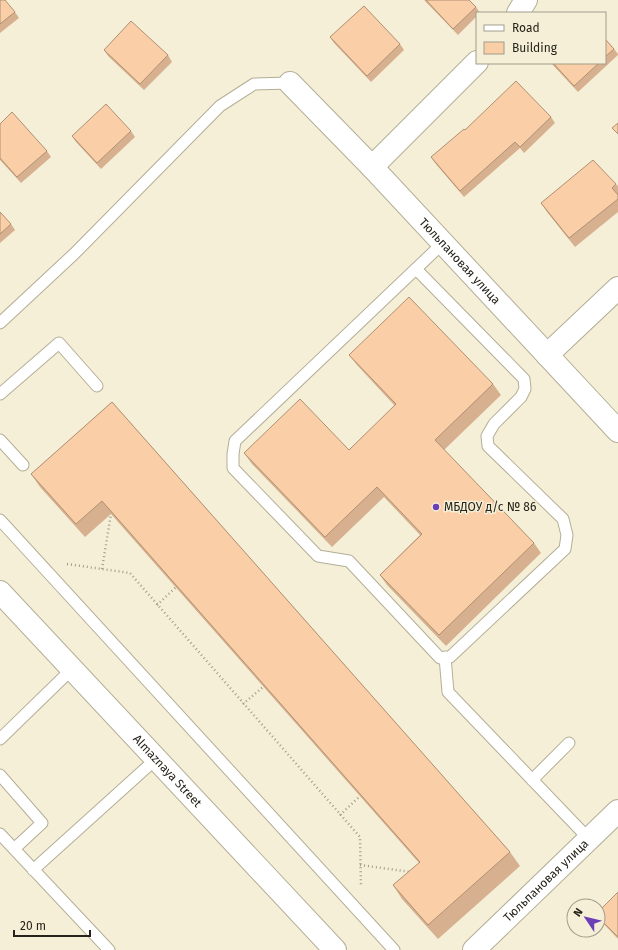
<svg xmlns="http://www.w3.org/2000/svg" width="618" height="950" viewBox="0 0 618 950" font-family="'Fira Sans',sans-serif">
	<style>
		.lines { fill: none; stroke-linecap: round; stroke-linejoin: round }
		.service-casing { stroke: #b3ae97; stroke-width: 13 }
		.minor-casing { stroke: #b3ae97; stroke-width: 24 }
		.path { stroke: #a19c8a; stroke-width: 2.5; stroke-dasharray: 1 3; stroke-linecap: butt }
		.service { stroke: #fff; stroke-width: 11 }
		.minor { stroke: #fff; stroke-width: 22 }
		.wall { fill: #d7b18f }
		.building { fill: #facea6; stroke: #af9074 }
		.poi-dot { fill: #6c3fb7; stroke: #f5efd7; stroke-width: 1.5 }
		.labels { text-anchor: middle; stroke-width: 3; stroke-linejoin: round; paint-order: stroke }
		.street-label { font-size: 12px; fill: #25231a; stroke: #f5efd7 }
		.poi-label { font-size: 12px; fill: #25231a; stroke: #f5efd7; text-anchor: start }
	</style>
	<rect width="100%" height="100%" fill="#f5efd7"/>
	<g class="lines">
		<g class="service-casing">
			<path id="service" d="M 416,269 L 524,379 L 525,389 L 521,397 L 494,424 L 487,436 L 488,446 L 563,519 L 567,535 L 565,549 L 450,657 L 440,658 L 349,561 L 318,556 L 233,468 L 233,454 L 235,441 L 443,243
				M 0,323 L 74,254 L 220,106 L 254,84 L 290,83
				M 0,394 L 59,343 L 97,386
				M 0,440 L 23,465
				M 0,520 L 394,950
				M 445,657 L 448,692 L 589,839
				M 0,739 L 72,669
				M 0,775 L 42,823 L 14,849
				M 532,780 L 569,743
				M 0,834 L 109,950
				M 33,870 L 156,759"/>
		</g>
		<g class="minor-casing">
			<g id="minor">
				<path d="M 518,13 L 526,0"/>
				<path id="s1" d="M 290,83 L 372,167 L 618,431"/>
				<path d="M 372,167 L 477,62"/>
				<path d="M 547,355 L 618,288"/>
				<path id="s2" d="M 0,592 L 335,950"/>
				<path id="s3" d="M 474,950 L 618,811"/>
			</g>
		</g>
		<path class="path" d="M 67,564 L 130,573 L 360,837 L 361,887
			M 102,569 L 111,514
			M 157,605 L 176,587
			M 243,704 L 263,687
			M 340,815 L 360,796
			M 360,865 L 411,872"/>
		<use href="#service" class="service"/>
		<use href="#minor" class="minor"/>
	</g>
	<path class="wall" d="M 0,0 L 15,12 L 19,18 L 0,33 Z
		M 424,0 L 469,0 L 476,7 L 480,13 L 477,13 L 477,16 L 458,35 Z
		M 330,37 L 400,44 L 404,50 L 371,82 L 334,43 Z
		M 605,39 L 614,49 L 618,54 L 618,55 L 578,92 L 551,63 L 605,63 Z
		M 104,50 L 168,55 L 172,62 L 144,90 L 108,56 Z
		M 551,117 L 555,123 L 524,153 L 520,148 L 464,197 L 435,163 L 431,157 L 465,130 Z
		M 0,124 L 47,151 L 51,157 L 21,183 L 0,160 Z
		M 131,131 L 135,137 L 101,169 L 76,142 L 72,136 Z
		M 616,184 L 618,186 L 618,212 L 575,247 L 547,212 L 541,203 Z
		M 0,212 L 11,224 L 15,230 L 0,243 Z
		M 349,355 L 493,384 L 501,395 L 444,450 L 534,543 L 541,553 L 446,646 L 387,585 L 380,575 L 420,535 L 384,497 L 332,547 L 252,464 L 244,453 L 349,450 L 395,406 L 357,365 Z
		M 112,402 L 510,852 L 520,866 L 438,939 L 402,899 L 393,885 L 419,863 L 111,514 L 85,537 L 40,487 L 31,474 Z
		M 618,892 L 618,939 L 598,918 L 598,912 Z"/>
	<path class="building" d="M 0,0 L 5,0 L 15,12 L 0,24 Z
		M 426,0 L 469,0 L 476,7 L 453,29 Z
		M 364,6 L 400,44 L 367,76 L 330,37 Z
		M 131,21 L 168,55 L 140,84 L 104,50 Z
		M 605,39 L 614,49 L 605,57 Z
		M 553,63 L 599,63 L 574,86 Z
		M 516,81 L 551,117 L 520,147 L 515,142 L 460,191 L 431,157 L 464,129 L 465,130 Z
		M 106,104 L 131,131 L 97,163 L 72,136 Z
		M 12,112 L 47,151 L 17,177 L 0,158 L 0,124 Z
		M 618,123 L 618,134 L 612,128 Z
		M 593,160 L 616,184 L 612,188 L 618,195 L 618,199 L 569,238 L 541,203 Z
		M 0,212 L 11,224 L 0,234 Z
		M 409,297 L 493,384 L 435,440 L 534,543 L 439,635 L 380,575 L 422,534 L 377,487 L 325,537 L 244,453 L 300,399 L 349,450 L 396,404 L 349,355 Z
		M 112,402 L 510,852 L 428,925 L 393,885 L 420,862 L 102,501 L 76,524 L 31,474 Z
		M 618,892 L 618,937 L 598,917 L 598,912 Z"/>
	<circle class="poi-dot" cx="436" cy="507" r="4"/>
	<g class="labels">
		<g class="street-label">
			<text dy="4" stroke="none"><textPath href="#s1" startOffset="246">Тюльпановая улица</textPath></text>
			<text dy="4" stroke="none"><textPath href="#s2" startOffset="245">Almaznaya Street</textPath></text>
			<text dy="4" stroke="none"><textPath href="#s3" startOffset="100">Тюльпановая улица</textPath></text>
		</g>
		<g class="poi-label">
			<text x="444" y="511">МБДОУ д/с № 86</text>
		</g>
	</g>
	<rect x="476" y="12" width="130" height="52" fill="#f5efd7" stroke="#a29d8b"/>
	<rect x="484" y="25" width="20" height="6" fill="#ffffff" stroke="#a29d8b"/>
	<text x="512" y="32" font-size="12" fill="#25231a">Road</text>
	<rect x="484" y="42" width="20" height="12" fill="#facea6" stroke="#a29d8b"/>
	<text x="512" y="52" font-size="12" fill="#25231a">Building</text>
	<g transform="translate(586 918) rotate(305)"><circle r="19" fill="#f5efd7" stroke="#a29d8b"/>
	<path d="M0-3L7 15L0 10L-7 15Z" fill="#6c3fb7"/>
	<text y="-6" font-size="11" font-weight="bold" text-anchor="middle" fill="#25231a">N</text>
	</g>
	<path d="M14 930v6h76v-6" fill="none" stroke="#25231a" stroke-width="2"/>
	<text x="20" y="930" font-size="12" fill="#25231a" stroke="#f5efd7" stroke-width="3" paint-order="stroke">20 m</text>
</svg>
